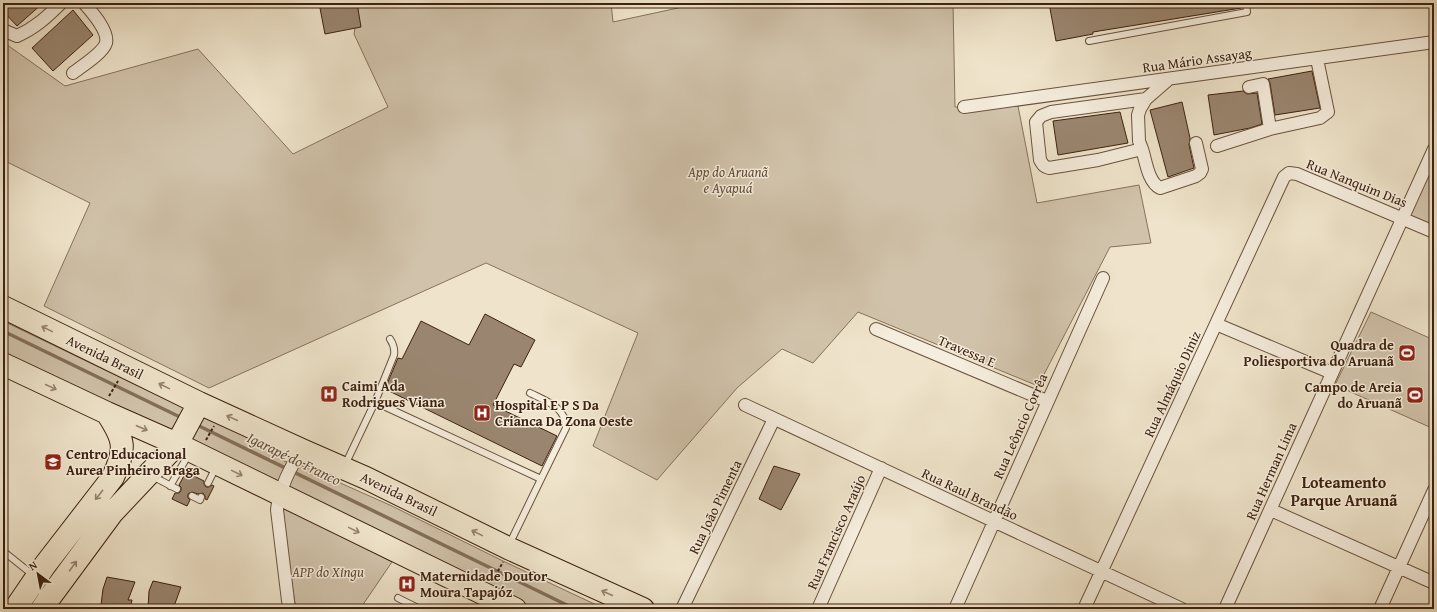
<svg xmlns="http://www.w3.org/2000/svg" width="1437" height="612" viewBox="0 0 1437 612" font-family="'Gentium Book Plus',serif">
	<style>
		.green { fill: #d1c3ab; stroke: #87725c }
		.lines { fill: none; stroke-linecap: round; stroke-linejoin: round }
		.stream { stroke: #836e59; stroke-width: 3.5 }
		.building { fill: #9a8670; stroke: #3d210e }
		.lane-casing { stroke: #6a523d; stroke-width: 8 }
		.street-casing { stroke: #6a523d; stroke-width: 14 }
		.highway-casing { stroke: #3d210e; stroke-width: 24 }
		.path { stroke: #3d210e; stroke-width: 2; stroke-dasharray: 3 2; stroke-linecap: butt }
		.lane { stroke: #f5eddd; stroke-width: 6 }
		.street { stroke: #f5eddd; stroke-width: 12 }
		.highway { stroke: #efe4cb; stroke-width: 22 }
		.oneway { stroke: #96826c }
		.labels { text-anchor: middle; stroke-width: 3; stroke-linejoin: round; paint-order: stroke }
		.street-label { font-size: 14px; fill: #3d210e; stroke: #f5eddd }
		.park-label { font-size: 14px; font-style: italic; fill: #624a35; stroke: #f5eddd }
		.poi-label { font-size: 14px; font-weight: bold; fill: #3d210e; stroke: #f5eddd; text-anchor: start }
		.water-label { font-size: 15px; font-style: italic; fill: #664e3a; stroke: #f5eddd }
		.quarter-label { font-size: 16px; font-weight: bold; fill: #3d210e; stroke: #f5eddd }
	</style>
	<rect width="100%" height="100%" fill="#efe4cb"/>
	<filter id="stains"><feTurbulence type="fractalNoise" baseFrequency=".005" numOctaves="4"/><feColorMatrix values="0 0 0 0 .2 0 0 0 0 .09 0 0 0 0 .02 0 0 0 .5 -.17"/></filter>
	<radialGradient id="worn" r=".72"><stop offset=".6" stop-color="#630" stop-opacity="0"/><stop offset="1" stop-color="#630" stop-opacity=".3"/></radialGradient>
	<path class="green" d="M 359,3 L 611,3 L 613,22 L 701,3 L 953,3 L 955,107 L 1018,106 L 1037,203 L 1139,185 L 1151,243 L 1110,247 L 1038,386 L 858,312 L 813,363 L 782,349 L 737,388 L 657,480 L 593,446 L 638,333 L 486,263 L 209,388 L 44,306 L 90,203 L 3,160 L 3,42 L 65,86 L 198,49 L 293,154 L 388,107 L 354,34 Z
		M 1434,162 L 1434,226 L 1409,215 Z
		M 1371,312 L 1434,340 L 1434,429 L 1335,385 Z
		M 3,321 L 186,409 L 276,450 L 284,461 L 300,465 L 392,506 L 503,561 L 605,609 L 534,609 L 3,353 Z
		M 278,503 L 392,562 L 360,609 L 294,609 L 295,603 Z"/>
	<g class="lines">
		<path class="stream" d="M 3,331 L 182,418
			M 195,424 L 575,609"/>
	</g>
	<path class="building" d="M 3,3 L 43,3 L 17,26 L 3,11 Z
		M 319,3 L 357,3 L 361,27 L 325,34 Z
		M 1049,3 L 1240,3 L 1241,8 L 1093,32 L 1093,34 L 1056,41 Z
		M 73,10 L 93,35 L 53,71 L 32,48 Z
		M 1312,71 L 1320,108 L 1275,115 L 1270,83 L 1268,79 Z
		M 1243,91 L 1247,94 L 1257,93 L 1262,124 L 1250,128 L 1214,135 L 1208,95 Z
		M 1182,102 L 1190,138 L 1189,145 L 1194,168 L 1168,177 L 1150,110 Z
		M 1120,112 L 1128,143 L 1058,155 L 1053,121 Z
		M 485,314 L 535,340 L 521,367 L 514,364 L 493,405 L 557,436 L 542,466 L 385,389 L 398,358 L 402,359 L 421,321 L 469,345 Z
		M 774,466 L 800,474 L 781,510 L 759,499 Z
		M 186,472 L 204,481 L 204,484 L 206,487 L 209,487 L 212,485 L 214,486 L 207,500 L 205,499 L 205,496 L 203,493 L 198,494 L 192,492 L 188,494 L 188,498 L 190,500 L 187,506 L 172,499 L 175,493 L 179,493 L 181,491 L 181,487 L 179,485 Z
		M 107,577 L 135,582 L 128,600 L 132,600 L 130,609 L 101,605 L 103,589 Z
		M 153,581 L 181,587 L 173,609 L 148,609 L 149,591 Z"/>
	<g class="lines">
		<g class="lane-casing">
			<path id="lane" d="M 1089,41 L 1247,12 L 1246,3
				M 530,393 C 546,401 566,407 566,428 L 541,479
				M 375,402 L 394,355 C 395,349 394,345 390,339
				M 345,465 L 375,402 L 541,479 L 509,545
				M 152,476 L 177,489
				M 208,483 L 216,467
				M 170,486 L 189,454
				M 192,496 L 200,500 L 201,497
				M 3,551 L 33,575
				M 398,598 L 420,609"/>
		</g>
		<g class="street-casing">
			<path id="street" d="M 3,30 L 17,36 C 35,28 47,17 61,3
				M 73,73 C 82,66 103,53 106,43 C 109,31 91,11 84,3
				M 1249,87 L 1263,84 L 1270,129
				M 1146,99 L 1051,112 L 1041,116 L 1036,122 L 1040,160 C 1043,165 1044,167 1049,168 L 1098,160 L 1142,149 L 1139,141 L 1138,115 L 1140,109 L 1146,99 L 1169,79
				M 964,107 L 1434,42
				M 1217,146 L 1270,129 L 1320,118 L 1328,112 L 1317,59
				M 1142,149 C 1146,161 1148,182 1160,188 L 1196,176 L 1200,173 L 1202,169 L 1196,143
				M 1216,324 L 1332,373
				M 876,329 L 1047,401
				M 745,405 L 1182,609
				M 1271,510 L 1434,583
				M 289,609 L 277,510 C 278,494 291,461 304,451
				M 682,609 L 774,419
				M 818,609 L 881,468
				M 955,609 L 1103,278
				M 1084,609 L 1284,177 L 1289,173 L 1297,174 L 1434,232
				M 1225,609 L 1434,149
				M 1380,609 L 1434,490"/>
		</g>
		<g class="highway-casing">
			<path id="highway" d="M 3,307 L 199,403 L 304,451 L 366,478 L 508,548 L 643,609
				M 3,364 L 107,413 L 177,444 L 515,609
				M 15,609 L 45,565 L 113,477 C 127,448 124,439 107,413
				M 42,609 L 50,597 L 112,513 L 177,444 L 199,403"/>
		</g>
		<path class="path" d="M 109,396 L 118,381
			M 206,440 L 214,426
			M 493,580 L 503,562"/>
		<use href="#lane" class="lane"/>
		<use href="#street" class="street"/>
		<use href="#highway" class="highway"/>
	</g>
	<defs><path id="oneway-shaft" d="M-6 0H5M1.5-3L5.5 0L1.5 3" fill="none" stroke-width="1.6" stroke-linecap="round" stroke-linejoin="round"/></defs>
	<g class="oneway">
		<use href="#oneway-shaft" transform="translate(47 329) rotate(-154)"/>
		<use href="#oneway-shaft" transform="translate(164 386) rotate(-154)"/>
		<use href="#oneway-shaft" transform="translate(51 387) rotate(25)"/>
		<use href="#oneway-shaft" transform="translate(232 418) rotate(-155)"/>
		<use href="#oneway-shaft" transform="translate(142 428) rotate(23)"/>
		<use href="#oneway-shaft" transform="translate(237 473) rotate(26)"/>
		<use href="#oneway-shaft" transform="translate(99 495) rotate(128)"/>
		<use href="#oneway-shaft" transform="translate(354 530) rotate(26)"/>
		<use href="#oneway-shaft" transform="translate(477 533) rotate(-154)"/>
		<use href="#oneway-shaft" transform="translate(73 566) rotate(-54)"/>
		<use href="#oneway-shaft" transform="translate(607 593) rotate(-156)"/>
	</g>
	<defs>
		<g id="stadium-square" transform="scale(0.9)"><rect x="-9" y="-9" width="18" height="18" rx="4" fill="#8f2418" stroke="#f5eddd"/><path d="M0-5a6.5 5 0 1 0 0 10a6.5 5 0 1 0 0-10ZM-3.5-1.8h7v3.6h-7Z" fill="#fff"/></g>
		<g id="hospital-square" transform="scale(0.9)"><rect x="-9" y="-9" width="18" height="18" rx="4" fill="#8f2418" stroke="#f5eddd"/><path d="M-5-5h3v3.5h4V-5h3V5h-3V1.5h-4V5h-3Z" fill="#fff"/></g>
		<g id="school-square" transform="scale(0.9)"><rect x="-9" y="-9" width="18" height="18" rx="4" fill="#8f2418" stroke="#f5eddd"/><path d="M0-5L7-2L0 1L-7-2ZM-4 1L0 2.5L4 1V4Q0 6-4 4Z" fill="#fff"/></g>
	</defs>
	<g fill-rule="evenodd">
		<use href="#stadium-square" x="1407" y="353"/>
		<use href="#hospital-square" x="329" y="394"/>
		<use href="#stadium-square" x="1415" y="395"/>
		<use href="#hospital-square" x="482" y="413"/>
		<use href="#school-square" x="53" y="462"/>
		<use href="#hospital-square" x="407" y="584"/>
	</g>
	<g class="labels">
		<g class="street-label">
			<text transform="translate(1197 60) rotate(-8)" y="5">Rua Mário Assayag</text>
			<text transform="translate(1357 183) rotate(22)" y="5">Rua Nanquim Dias</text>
			<text transform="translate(967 351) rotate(23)" y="5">Travessa E</text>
			<text transform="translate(105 357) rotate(26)" y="5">Avenida Brasil</text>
			<text transform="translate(1172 384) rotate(-65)" y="5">Rua Almáquio Diniz</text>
			<text transform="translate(1020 426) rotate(-66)" y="5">Rua Leôncio Corrêa</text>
			<text transform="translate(1271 471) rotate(-66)" y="5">Rua Herman Lima</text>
			<text transform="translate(399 494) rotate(26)" y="5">Avenida Brasil</text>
			<text transform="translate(970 494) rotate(25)" y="5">Rua Raul Brandão</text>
			<text transform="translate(715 507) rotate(-64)" y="5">Rua João Pimenta</text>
			<text transform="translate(836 532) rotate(-66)" y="5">Rua Francisco Araújo</text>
		</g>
		<g class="park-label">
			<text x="728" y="177">App do Aruanã<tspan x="728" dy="16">e Ayapuá</tspan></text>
			<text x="328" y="577">APP do Xingu</text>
		</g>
		<g class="poi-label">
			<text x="1394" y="350" text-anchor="end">Quadra de<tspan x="1394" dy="16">Poliesportiva do Aruanã</tspan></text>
			<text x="342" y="391">Caimi Ada<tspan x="342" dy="16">Rodrigues Viana</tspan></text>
			<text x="1402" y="392" text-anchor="end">Campo de Areia<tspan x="1402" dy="16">do Aruanã</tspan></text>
			<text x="495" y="410">Hospital E P S Da<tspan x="495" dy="16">Crianca Da Zona Oeste</tspan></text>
			<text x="66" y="459">Centro Educacional<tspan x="66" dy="16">Aurea Pinheiro Braga</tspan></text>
			<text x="420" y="581">Maternidade Doutor<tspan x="420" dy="16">Moura Tapajóz</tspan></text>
		</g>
		<g class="water-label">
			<text transform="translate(294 459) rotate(26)" y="5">Igarapé do Franco</text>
		</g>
		<g class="quarter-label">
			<text x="1344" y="488">Loteamento<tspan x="1344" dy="18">Parque Aruanã</tspan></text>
		</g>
	</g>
	<rect width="1437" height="612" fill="none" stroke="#efe4cb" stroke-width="16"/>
	<rect x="4" y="4" width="1429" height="604" fill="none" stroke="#3d210e" stroke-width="2"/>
	<rect x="8" y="8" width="1421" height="596" fill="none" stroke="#3d210e"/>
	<g transform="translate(38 574) rotate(328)" stroke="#f5eddd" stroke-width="3" paint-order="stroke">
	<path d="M0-3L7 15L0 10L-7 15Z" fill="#3d210e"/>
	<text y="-6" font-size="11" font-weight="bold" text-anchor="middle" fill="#3d210e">N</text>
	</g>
	<rect width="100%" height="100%" filter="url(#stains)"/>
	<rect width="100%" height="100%" fill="url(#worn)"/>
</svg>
